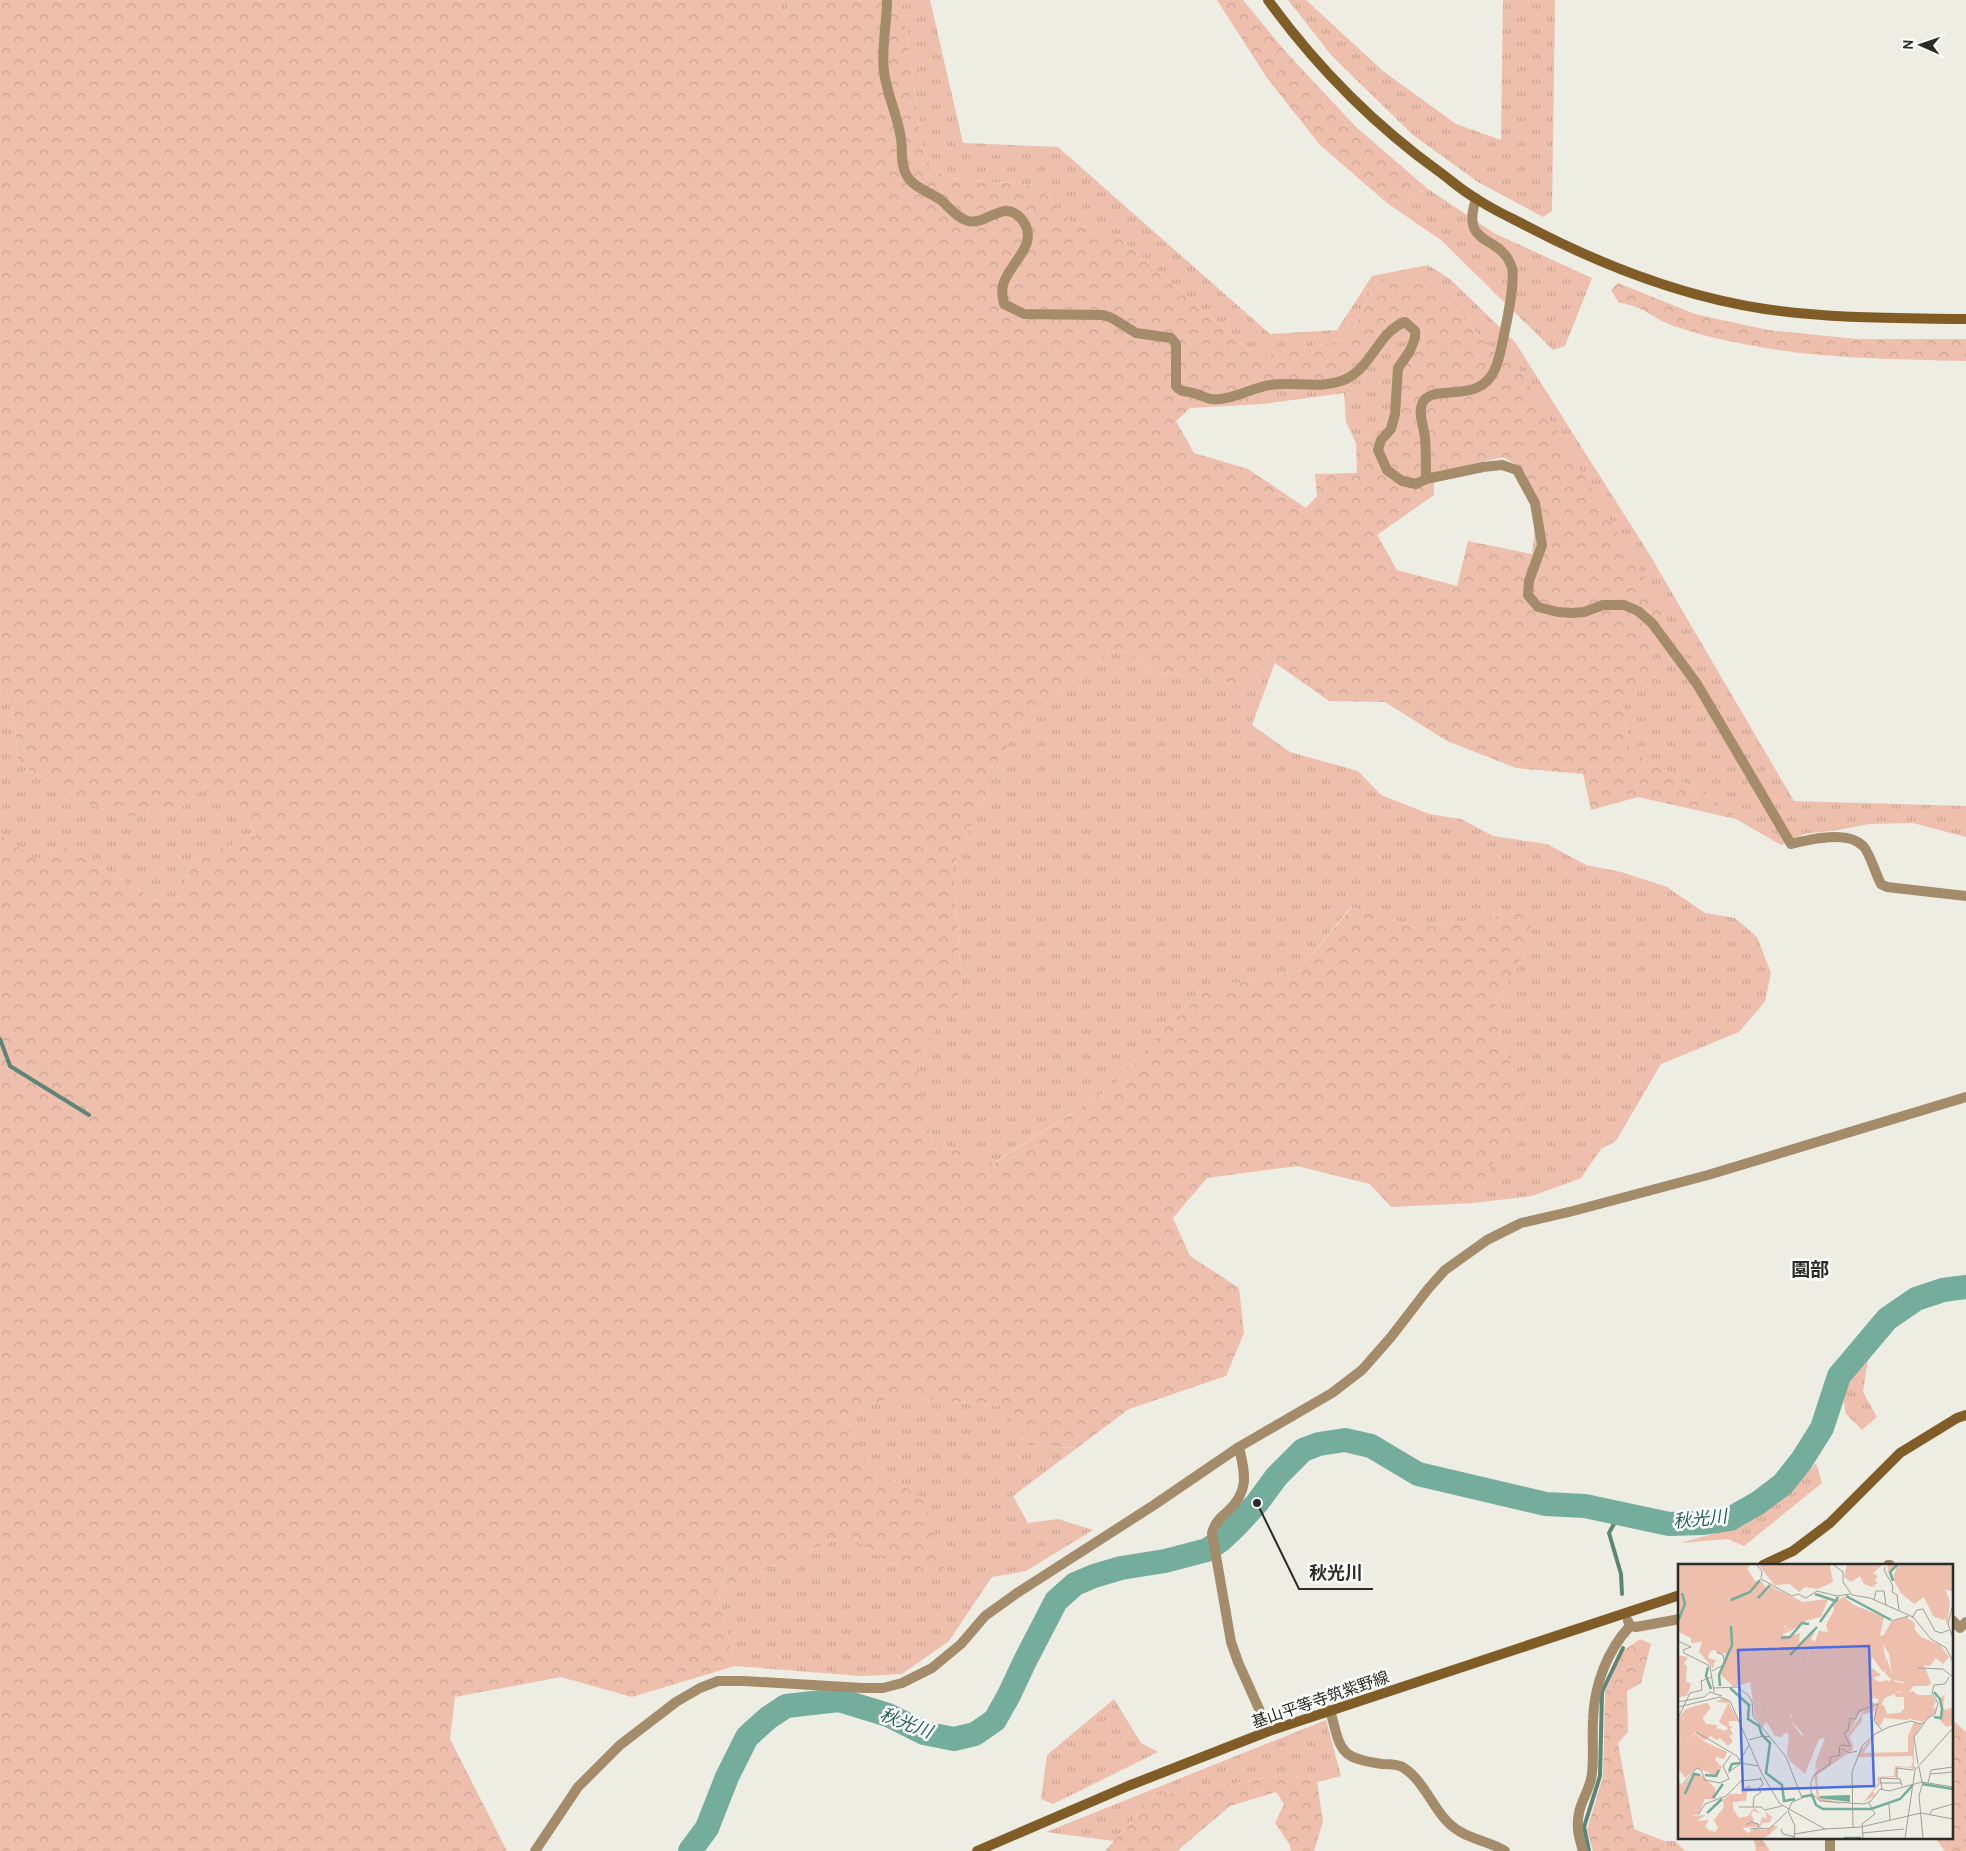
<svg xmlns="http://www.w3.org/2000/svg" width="1966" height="1851" viewBox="0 0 1966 1851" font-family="Cabin,'Noto Sans JP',sans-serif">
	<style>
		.grass { fill: url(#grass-tufts) }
		.forest { fill: url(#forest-crowns); fill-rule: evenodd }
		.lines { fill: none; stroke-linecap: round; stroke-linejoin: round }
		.stream { stroke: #5e8678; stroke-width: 4 }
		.river { stroke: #74ad9b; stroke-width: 24 }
		.street { stroke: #a48c6a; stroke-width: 10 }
		.secondary { stroke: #805d26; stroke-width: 10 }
		.labels { text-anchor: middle; stroke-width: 5; stroke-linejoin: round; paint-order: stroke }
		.street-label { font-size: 16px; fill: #2b2b28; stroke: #fffffe }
		.water-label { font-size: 18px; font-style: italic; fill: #1b6351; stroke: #fffffe }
		.quarter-label { font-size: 19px; font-weight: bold; fill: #2b2b28; stroke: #fffffe }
		.inset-river { fill: none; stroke: #74ad9b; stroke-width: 2.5 }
		.inset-road { fill: none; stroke: #9f9f99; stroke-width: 1 }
		.view { fill: #4c6ce0; fill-opacity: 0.15; stroke: #4c6ce0; stroke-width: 2.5 }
		.inset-edge { fill: none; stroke: #2b2b28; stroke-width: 2.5 }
		.leader { fill: none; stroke: #2b2b28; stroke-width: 2 }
		.callout-dot { fill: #2b2b28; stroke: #fffffe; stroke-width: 2 }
		.callout-label { font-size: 18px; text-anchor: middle; font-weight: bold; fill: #2b2b28; stroke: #fffffe; stroke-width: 5; stroke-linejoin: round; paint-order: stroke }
	</style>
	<defs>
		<pattern id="grass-tufts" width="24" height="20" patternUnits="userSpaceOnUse" patternTransform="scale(1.25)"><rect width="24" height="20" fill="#edbfac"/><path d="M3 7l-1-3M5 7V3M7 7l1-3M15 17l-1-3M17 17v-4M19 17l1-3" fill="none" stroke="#cba494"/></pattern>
		<pattern id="forest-crowns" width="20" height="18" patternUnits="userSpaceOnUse" patternTransform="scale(1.25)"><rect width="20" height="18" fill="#edbfac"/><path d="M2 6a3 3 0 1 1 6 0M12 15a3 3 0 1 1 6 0" fill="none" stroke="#cba494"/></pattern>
	</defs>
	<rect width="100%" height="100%" fill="#edede4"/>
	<path class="grass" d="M 771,0 L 788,0 L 786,16 Z
		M 901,0 L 930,0 L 963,143 L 1058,147 L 1270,334 L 1337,330 L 1372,276 L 1428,265 L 1450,279 L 1515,342 L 1648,552 L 1794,801 L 1966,806 L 1966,837 L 1913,823 L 1869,824 L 1838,830 L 1804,834 L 1781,845 L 1736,819 L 1729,809 L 1630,750 L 1622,700 L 1656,681 L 1648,628 L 1495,353 L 1428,279 L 1374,284 L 1349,339 L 1256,357 L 1117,235 L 1072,223 L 1048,196 L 1030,185 L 951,178 L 933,169 L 922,146 L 904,13 Z
		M 1288,0 L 1306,0 L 1383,71 L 1456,124 L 1501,140 L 1503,0 L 1555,0 L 1552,211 L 1543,217 L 1478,182 L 1413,135 L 1332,56 Z
		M 1428,189 L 1494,233 L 1592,278 L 1565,346 L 1553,350 L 1441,240 L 1387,203 Z
		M 1400,314 L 1422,325 L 1424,342 L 1403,366 L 1399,411 L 1356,443 L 1346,422 L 1344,393 L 1263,404 L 1267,384 L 1360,363 L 1387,322 Z
		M 1117,648 L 1158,672 L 1239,684 L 1275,663 L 1252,725 L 1290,752 L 1358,771 L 1381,795 L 1429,814 L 1461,819 L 1493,836 L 1547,844 L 1586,865 L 1621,872 L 1667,887 L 1705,913 L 1735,918 L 1757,937 L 1771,973 L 1765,1002 L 1739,1032 L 1661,1064 L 1616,1141 L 1601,1149 L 1581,1178 L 1532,1196 L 1473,1203 L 1524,1102 L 1492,1012 L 1532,939 L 1517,913 L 1416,928 L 1351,907 L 1298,971 L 1200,990 L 1112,1087 L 992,1164 L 932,1140 L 913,1062 L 962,989 L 953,867 L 1016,726 Z
		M 0,689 L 7,691 L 15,728 L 18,763 L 88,804 L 132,817 L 178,810 L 201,790 L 239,801 L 256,837 L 193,858 L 181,896 L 161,903 L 65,847 L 36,860 L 0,834 Z
		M 1869,1353 L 1863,1392 L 1877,1417 L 1862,1430 L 1846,1414 L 1842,1394 Z
		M 897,1396 L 1002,1406 L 1029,1445 L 1077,1448 L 1013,1496 L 1028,1523 L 1058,1519 L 1093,1530 L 1026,1571 L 992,1577 L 949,1641 L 902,1674 L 862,1676 L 735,1666 L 717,1590 L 847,1535 L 900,1569 L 924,1499 L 871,1466 L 840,1417 Z
		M 1816,1463 L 1822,1483 L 1744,1546 L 1728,1539 L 1680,1543 L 1745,1525 L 1788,1493 Z
		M 1114,1699 L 1141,1743 L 1158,1752 L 1053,1804 L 1041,1799 L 1047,1755 Z
		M 1326,1720 L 1341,1776 L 1317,1782 L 1290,1774 L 1154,1796 L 1114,1841 L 1046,1832 Z
		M 1753,1837 L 1761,1837 L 1770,1851 L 1756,1851 Z
		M 1664,1841 L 1675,1841 L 1685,1851 L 1666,1851 Z"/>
	<path class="forest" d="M 0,0 L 771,0 L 786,16 L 788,0 L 901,0 L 904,13 L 922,146 L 933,169 L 951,178 L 1030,185 L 1048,196 L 1072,223 L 1117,235 L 1256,357 L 1349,339 L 1374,284 L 1400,276 L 1428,279 L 1495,353 L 1511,355 L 1665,612 L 1648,628 L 1656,681 L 1622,700 L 1630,750 L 1729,809 L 1736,819 L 1638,797 L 1591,810 L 1583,774 L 1516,768 L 1447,741 L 1385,702 L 1329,701 L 1275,663 L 1239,684 L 1158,672 L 1117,648 L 1016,726 L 953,867 L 962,989 L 914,1062 L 932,1140 L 993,1164 L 1112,1087 L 1200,990 L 1298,971 L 1352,907 L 1416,928 L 1517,913 L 1530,919 L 1532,939 L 1492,1012 L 1524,1102 L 1473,1203 L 1391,1207 L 1370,1184 L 1297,1166 L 1207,1178 L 1173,1218 L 1190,1256 L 1239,1288 L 1244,1333 L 1226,1376 L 1129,1409 L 1077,1448 L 1029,1445 L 1002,1406 L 897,1396 L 840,1417 L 871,1466 L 924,1499 L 948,1581 L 900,1569 L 847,1535 L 717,1590 L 735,1666 L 632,1697 L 561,1677 L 455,1697 L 450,1739 L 507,1851 L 0,1851 L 0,834 L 36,860 L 65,847 L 161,903 L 181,896 L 193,858 L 256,836 L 238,801 L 201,790 L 178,810 L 132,817 L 88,804 L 18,763 L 15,728 L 7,691 L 0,689 ZM 1400,314 L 1422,325 L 1424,342 L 1403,366 L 1399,411 L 1356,443 L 1357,473 L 1315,474 L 1317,496 L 1306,508 L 1248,469 L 1194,453 L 1176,421 L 1190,408 L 1263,404 L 1267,384 L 1327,379 L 1360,363 L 1387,322 ZM 1503,457 L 1519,466 L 1538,501 L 1532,554 L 1468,541 L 1457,586 L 1397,570 L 1377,535 L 1434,495 L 1434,473 Z
		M 1217,0 L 1243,0 L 1285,51 L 1356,127 L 1428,189 L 1387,203 L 1320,145 L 1267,78 Z
		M 1618,283 L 1695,314 L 1768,330 L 1857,339 L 1966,339 L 1966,361 C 1888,359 1810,359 1734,342 C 1713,338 1691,332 1671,325 C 1653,318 1639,304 1619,303 L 1611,290 Z
		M 1640,1639 L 1651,1644 L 1641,1683 L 1627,1691 L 1628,1732 L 1618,1743 L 1634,1829 L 1664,1841 L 1666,1851 L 1593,1851 L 1587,1830 L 1603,1776 L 1605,1692 L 1623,1651 Z
		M 1952,1722 L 1955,1722 L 1966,1732 L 1966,1851 L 1945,1851 L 1934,1837 L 1952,1837 Z
		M 1290,1774 L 1317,1782 L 1323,1822 L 1314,1851 L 1291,1851 L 1290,1845 L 1275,1823 L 1284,1804 L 1276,1792 L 1230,1806 L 1177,1851 L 1105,1851 L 1154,1796 Z"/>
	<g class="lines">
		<path class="stream" d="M 0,1039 L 10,1066 L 89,1115
			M 1620,1513 L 1609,1533 L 1621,1574 L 1622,1594
			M 1589,1851 L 1584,1827 L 1600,1776 L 1602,1692 L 1623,1648"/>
		<path class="river" d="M 690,1851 L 707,1828 L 727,1777 L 747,1737 L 768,1718 L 786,1706 L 839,1700 L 888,1715 L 924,1733 L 954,1739 L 975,1734 L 995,1720 L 1009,1695 L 1024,1663 L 1056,1601 L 1075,1584 L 1094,1576 L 1121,1568 L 1165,1561 L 1207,1550 L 1220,1541 L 1237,1525 L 1257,1503 L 1277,1476 L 1303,1450 L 1319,1444 L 1345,1440 L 1371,1446 L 1418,1474 L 1546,1504 L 1585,1506 L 1669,1524 L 1704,1523 L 1730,1519 L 1758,1503 L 1783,1484 L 1802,1460 L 1822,1428 L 1839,1376 L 1887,1319 L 1916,1299 L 1943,1290 L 1966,1287"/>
		<path class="street" d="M 887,0 C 887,22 881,51 884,72 C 887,95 898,116 901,139 C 903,151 900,165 907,176 C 914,188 930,192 941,200 C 949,207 957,218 968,221 C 988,226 1004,196 1023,221 C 1040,245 1008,264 1003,285 C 1001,292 1003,298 1004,304 L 1024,314 L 1103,315 L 1112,318 L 1136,333 L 1171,338 L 1176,344 L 1176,386 C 1181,392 1185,391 1193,393 C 1199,394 1205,398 1211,399 C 1232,401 1250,388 1270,385 C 1295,381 1322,390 1346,379 C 1372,367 1378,332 1405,322 L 1415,331 L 1415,338 L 1410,351 L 1398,368 L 1395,414 L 1391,429 L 1381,440 L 1378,450 L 1387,470 L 1402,481 L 1416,484 L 1426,479 L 1483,467 L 1502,465 L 1517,470 L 1535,503 L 1542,545 L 1529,581 L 1528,595 L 1538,607 L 1558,612 L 1572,613 L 1584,612 L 1603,605 L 1624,605 L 1638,611 L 1652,623 L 1697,684 L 1791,844 C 1810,839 1848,830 1863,846 C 1869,851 1876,875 1881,884 L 1887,887 L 1966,896
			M 1426,479 C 1426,465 1426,451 1425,438 C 1424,427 1418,414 1422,404 C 1431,381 1479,407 1495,369 C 1499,360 1501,349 1503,340 C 1506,324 1517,278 1511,265 C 1499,234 1460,247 1476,199
			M 1239,1447 C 1245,1474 1250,1491 1227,1512 C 1219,1519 1215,1523 1212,1533 L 1231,1642 L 1238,1662 L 1269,1731
			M 1888,1565 L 1890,1565
			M 1952,1620 L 1960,1628 L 1966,1622
			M 1628,1621 L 1630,1626 L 1636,1627 L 1680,1619
			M 1330,1710 C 1341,1750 1338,1758 1382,1764 C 1389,1764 1399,1764 1404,1768 C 1428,1784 1434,1816 1459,1831 C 1473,1840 1491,1842 1505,1851
			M 535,1851 L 578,1787 L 620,1745 L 676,1702 L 700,1688 L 718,1681 L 743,1681 L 863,1688 L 883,1688 L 902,1683 L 932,1668 L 961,1644 L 985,1616 L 1017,1593 L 1154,1505 L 1239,1447 L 1332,1393 L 1362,1370 L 1391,1337 L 1428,1289 L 1445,1270 L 1487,1240 L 1521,1223 L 1573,1211 L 1708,1175 L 1966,1097
			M 1583,1851 C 1579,1838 1576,1827 1579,1813 C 1581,1800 1591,1788 1592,1773 C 1594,1756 1592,1737 1593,1720 C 1594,1685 1607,1651 1630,1626
			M 1830,1851 L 1830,1837"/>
		<path class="secondary" d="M 1268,0 C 1316,66 1374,125 1441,173 C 1453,182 1464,192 1477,199 C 1490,208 1505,215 1519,222 C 1596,263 1678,296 1765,309 C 1832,319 1899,318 1966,319
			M 1763,1565 L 1793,1551 L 1830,1523 L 1900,1453 L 1957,1418 L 1966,1415
			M 977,1851 L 1128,1786 L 1269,1731 L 1680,1595"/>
	</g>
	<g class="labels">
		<g class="street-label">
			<text transform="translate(1320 1699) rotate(-19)" y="6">基山平等寺筑紫野線</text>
		</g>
		<g class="water-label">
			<text transform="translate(1700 1519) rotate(-6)" y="6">秋光川</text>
			<text transform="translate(906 1723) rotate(21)" y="6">秋光川</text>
		</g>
		<g class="quarter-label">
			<text x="1810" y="1276">園部</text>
		</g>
	</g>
	<g transform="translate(1678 1564)">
		<rect width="275" height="275" fill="#edede4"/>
		<path d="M 116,52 L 130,55 L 120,63 L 107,65 L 109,54 ZM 139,63 L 133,75 L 137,78 L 141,66 L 145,68 L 140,72 L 144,78 L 142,84 L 137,85 L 133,102 L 128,95 L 133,82 L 131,69 ZM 208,93 L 217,118 L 236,121 L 230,130 L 218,133 L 216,129 L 223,128 L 210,117 L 214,116 L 207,109 ZM 196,122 L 207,134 L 203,141 L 206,141 L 209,150 L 232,148 L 234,153 L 229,156 L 206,154 L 202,162 L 198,160 L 197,152 L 201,146 L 195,154 L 197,147 L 184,151 L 184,157 L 171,173 L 175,180 L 175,186 L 139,211 L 141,233 L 165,240 L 142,237 L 139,233 L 136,211 L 142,200 L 175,184 L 169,172 L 192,138 L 199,139 L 201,135 L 196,134 L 199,129 ZM 45,134 L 49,135 L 60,157 L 51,157 L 51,162 L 55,163 L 52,165 L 55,170 L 51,172 L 55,177 L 50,182 L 42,174 L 38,176 L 33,172 L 26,176 L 17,168 L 7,181 L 2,175 L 0,177 L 1,162 L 7,152 L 13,152 L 13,156 L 24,153 L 28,160 L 40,161 L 38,164 L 48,167 L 50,164 L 41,158 L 50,139 L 38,138 ZM 80,137 L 84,146 L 82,150 L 93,145 L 91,162 L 88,158 L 85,163 L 77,153 L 75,138 ZM 118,149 L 142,156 L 148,163 L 147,174 L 141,175 L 127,210 L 112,197 L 109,190 L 130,192 L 124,169 L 111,155 ZM 236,158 L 244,160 L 236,173 L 236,204 L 220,203 L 218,213 L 201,214 L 202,220 L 195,227 L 197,231 L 185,239 L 200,219 L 199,213 L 216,212 L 217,202 L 233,203 L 235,197 L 234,192 L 180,193 L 182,187 L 191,177 L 198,171 L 185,189 L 230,188 L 230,172 Z" fill="#edbfac"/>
		<path d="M 0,1 L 71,1 L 70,6 L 77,17 L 84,18 L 88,24 L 92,22 L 125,38 L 150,35 L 143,53 L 125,57 L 116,52 L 109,54 L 110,59 L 105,63 L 109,66 L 118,61 L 115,66 L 104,70 L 110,73 L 122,69 L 121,79 L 132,70 L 133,82 L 128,95 L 133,102 L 134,90 L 144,78 L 140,72 L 146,67 L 150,69 L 148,61 L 156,46 L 155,39 L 166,33 L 176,41 L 206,53 L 202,71 L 205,72 L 213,58 L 228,53 L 237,59 L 237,66 L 243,73 L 262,81 L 271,93 L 265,100 L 258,94 L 252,102 L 246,101 L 253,119 L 250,122 L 228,122 L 226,118 L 215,116 L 211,90 L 205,80 L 209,105 L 205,108 L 194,93 L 193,103 L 203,111 L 195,114 L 202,118 L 209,116 L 224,126 L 207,134 L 199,129 L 193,137 L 197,143 L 182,149 L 169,172 L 175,184 L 152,202 L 142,200 L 137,207 L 138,197 L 147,174 L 148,163 L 142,156 L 113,151 L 111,155 L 130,180 L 130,192 L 109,190 L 111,171 L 108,168 L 103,173 L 97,172 L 91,162 L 93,145 L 81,153 L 84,146 L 80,137 L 75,138 L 72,118 L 56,123 L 42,110 L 48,89 L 40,90 L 36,85 L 31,89 L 30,94 L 38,96 L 35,104 L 21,88 L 24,78 L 13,79 L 13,74 L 0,68 ZM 81,1 L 152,1 L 155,18 L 140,25 L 127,23 L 121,28 L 112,20 L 96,21 ZM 169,1 L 204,1 L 195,9 L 200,12 L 197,16 L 200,19 L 194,23 L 186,20 L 182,12 L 173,18 L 166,13 ZM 209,1 L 275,1 L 275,28 L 267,25 L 272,38 L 269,62 L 267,54 L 265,56 L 255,52 L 246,33 L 236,40 L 223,29 L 215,15 L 219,2 L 211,9 ZM 0,91 L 10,93 L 6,100 L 9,102 L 8,117 L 13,120 L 9,132 L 2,133 L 0,136 ZM 235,127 L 240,131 L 254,131 L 258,138 L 254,144 L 257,143 L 258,148 L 245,158 L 232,155 L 232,148 L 222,149 L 226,145 L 226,133 L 218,133 ZM 267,130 L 265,143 L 267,146 L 275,143 L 275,161 L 268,163 L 262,156 L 265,146 L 262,135 ZM 27,139 L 31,140 L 32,145 L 24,155 L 12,157 L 13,152 L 7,152 L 4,155 L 7,159 L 3,159 L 0,167 L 0,154 L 8,145 ZM 17,169 L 27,178 L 49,188 L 46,195 L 38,193 L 37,196 L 44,203 L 39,212 L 19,204 L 7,214 L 0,204 L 0,177 L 4,176 L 7,181 ZM 17,210 L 22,210 L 37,224 L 38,235 L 27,235 L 21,249 L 14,252 L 28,251 L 19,257 L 31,256 L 27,262 L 31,266 L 37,268 L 40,264 L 36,256 L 46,243 L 45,236 L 52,230 L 64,230 L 63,226 L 71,221 L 74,225 L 69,228 L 68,237 L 55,238 L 55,245 L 61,254 L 70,252 L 76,244 L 82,249 L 75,247 L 73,250 L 77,259 L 82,260 L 84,253 L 89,255 L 87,247 L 94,253 L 92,258 L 84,259 L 83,262 L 64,264 L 70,269 L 77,264 L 87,266 L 95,261 L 100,263 L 87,274 L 0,274 L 0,217 L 5,221 Z" fill="#edbfac"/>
		<path d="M 172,231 L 172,238 L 141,234 L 142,232 Z" fill="#74ad9b"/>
		<path class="inset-river" d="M 215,17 L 212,8 L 219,1M 137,30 L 158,37 L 160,33M 168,32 L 213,56M 80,34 L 92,21M 53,36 L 72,28 L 82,16M 0,57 L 7,40 L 4,29M 142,58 L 157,37M 103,74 L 112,73 L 124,59 L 131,60M 112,91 L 139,63M 30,103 L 28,112 L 33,125M 42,122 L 41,111 L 54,81 L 53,62M 52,124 L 71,141 L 70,155 L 81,162 L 84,171 L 92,179 L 88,209 L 104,221 L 106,237 L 117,235M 256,153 L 263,154 L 264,145 L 262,135 L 256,128M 51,207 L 54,200 L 62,199M 27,211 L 38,212 L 41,206M 244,220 L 275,225M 7,230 L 16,210 L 22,211M 123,233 L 134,231 L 138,241 L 145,245 L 193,245 L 222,235 L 235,221M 35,234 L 45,220M 29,249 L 44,235M 166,274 L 183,274"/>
		<path class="inset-road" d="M 79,1 L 84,7 L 83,15 L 114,32 L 120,30 L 128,34 L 139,27 L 159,32 L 172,30M 156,1 L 165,8 L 165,18 L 174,31 L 192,34 L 235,53 L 253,75 L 268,84 L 275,98M 207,3 L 206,6 L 215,22 L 214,28 L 219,31 L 221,46M 196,36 L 198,27 L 206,27 L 208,41M 275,40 L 270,60 L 275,74M 234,54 L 239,46 L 245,45 L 257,67 L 263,69 L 271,66M 213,57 L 231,52M 0,77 L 13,83 L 5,86 L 6,89 L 32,102 L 36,128M 240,104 L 265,105 L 275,113M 34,107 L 47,100 L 45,91 L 39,88M 35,124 L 59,123 L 69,130 L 74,137 L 75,152 L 108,193 L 124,234 L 114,238 L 110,247 L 117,262 L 116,274M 0,138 L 26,133 L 32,128 L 44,132M 200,140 L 196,157 L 204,166M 0,143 L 42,133 L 52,137 L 84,210 L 102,240 L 147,265 L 183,263 L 243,249 L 275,255M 0,154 L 12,129 L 24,126 L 23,117 L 34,113M 18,168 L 59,192 L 63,199 L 80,202M 71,176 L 85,172 L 92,173M 161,184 L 162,191 L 152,193 L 152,200 L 136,211 L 133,218 L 133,229 L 142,237 L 186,240 L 192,238 L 202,225 L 211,227 L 244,218 L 275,223M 161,184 L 163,181 L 172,182 L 166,169 L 170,166 L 172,154 L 177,155 L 181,147 L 200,140M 163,184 L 171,189 L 179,187M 62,196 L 71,181M 240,200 L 236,173 L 250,154 L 257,150 L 260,139 L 254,129 L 256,121 L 267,120 L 271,113M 241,203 L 244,218M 50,209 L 63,199M 253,210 L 275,208M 219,215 L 219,204 L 235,206 L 237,203M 245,218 L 241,232 L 245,274M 202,219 L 223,219M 250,219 L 253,206 L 275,203M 5,220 L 19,204 L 23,206 L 27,216 L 42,219 L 51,215 L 45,202 L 53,191M 204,225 L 202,214 L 222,215 L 224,222M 211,240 L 212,256M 61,243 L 83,243 L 87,246 L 104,242M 75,243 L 76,233 L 83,228 L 80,225 L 85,220 L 82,213M 252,250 L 254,246 L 275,240M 20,251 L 27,240 L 48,232 L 63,217 L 83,215M 68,261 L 73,258 L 80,260 L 81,264 L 72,265M 81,264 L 91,265 L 109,248M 175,264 L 174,208 L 184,182 L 197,170 L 211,163 L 233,157 L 243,160 L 247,158M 103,265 L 105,270 L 117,273M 184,269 L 226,265M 117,270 L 147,265M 185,274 L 184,260 L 197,250 L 191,239M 227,274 L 237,206 L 275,164"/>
		<path class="view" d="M 191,82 L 196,222 L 65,226 L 60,86 Z"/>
		<rect width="275" height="275" class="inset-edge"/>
	</g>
	<path class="leader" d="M1257 1503L1299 1589H1373"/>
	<circle class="callout-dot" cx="1257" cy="1503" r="5"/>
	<g class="callout-label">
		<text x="1336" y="1579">秋光川</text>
	</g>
	<g transform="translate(1921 45) rotate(272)" stroke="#fffffe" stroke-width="4" paint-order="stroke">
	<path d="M0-4L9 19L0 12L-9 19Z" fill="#2b2b28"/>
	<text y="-8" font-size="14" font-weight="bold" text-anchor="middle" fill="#2b2b28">N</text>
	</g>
</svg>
